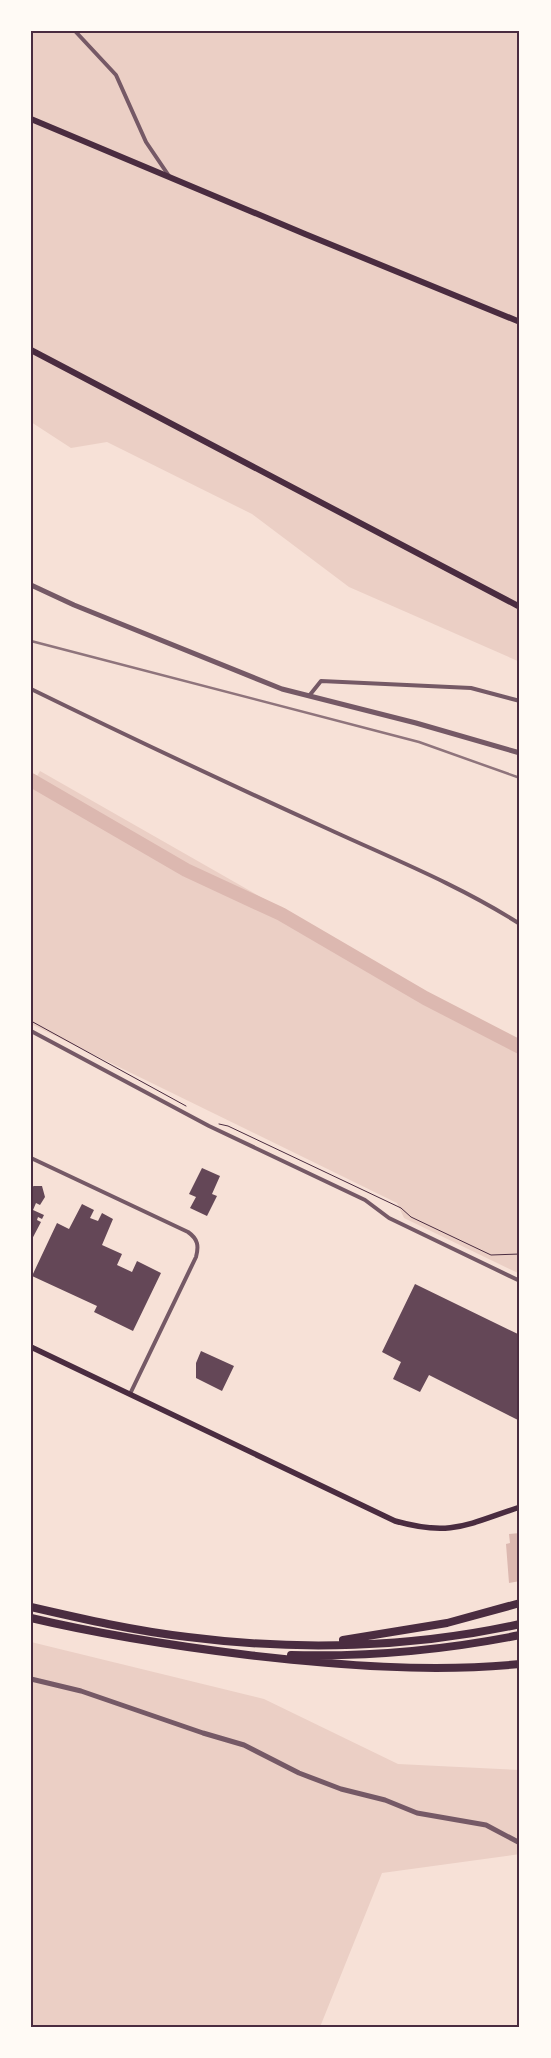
<svg xmlns="http://www.w3.org/2000/svg" width="551" height="2058" viewBox="0 0 551 2058" font-family="Helvetica,sans-serif">
	<style>
		.green { fill: #ebcfc5 }
		.water { fill: #dcb8b0 }
		.lines { fill: none; stroke-linecap: round; stroke-linejoin: round }
		.river { stroke: #dcb8b0; stroke-width: 14 }
		.building { fill: #644757 }
		.path { stroke: #4a2c40; stroke-width: 1 }
		.minor { stroke: #755966; stroke-width: 4 }
		.tertiary { stroke: #755966; stroke-width: 5 }
		.secondary { stroke: #4a2c40; stroke-width: 5.5 }
		.primary { stroke: #4a2c40; stroke-width: 6 }
		.motorway { stroke: #4a2c40; stroke-width: 8 }
		.rail { stroke: #8f747c; stroke-width: 2.5 }
		.neatline { fill: none; stroke: #4a2c40; stroke-width: 2 }
	</style>
	<rect width="100%" height="100%" fill="#f7e1d7"/>
	<path class="green" d="M 31,31 L 520,31 L 520,662 L 349,587 L 252,514 L 107,442 L 71,448 L 31,422 Z
		M 40,771 L 520,1045 L 520,1274 L 404,1218 L 397,1203 L 31,1024 L 31,786 Z
		M 31,1642 L 264,1699 L 398,1764 L 520,1770 L 520,1854 L 382,1873 L 320,2027 L 31,2027 Z"/>
	<path class="water" d="M 520,1533 L 520,1581 L 509,1583 L 506,1544 L 510,1543 L 509,1534 Z"/>
	<g class="lines">
		<path class="river" d="M 31,780 L 186,870 L 281,914 L 425,998 L 520,1047"/>
	</g>
	<path class="building" d="M 202,1168 L 220,1176 L 212,1194 L 217,1196 L 207,1216 L 190,1208 L 196,1197 L 189,1194 Z
		M 34,1186 L 42,1186 L 45,1197 L 40,1205 L 36,1203 L 33,1210 L 44,1215 L 42,1219 L 38,1217 L 37,1220 L 41,1222 L 31,1241 L 31,1187 Z
		M 82,1204 L 94,1210 L 90,1218 L 98,1221 L 102,1213 L 113,1219 L 102,1245 L 122,1254 L 117,1265 L 132,1272 L 137,1261 L 161,1273 L 133,1331 L 94,1312 L 97,1306 L 32,1276 L 57,1223 L 69,1229 Z
		M 415,1284 L 520,1335 L 520,1421 L 429,1375 L 420,1392 L 393,1379 L 401,1362 L 382,1352 Z
		M 201,1351 L 234,1366 L 222,1391 L 196,1378 L 196,1363 Z"/>
	<g class="lines">
		<path class="path" d="M 31,1021 L 186,1106
			M 219,1124 L 228,1126 L 401,1208 L 411,1217 L 491,1255 L 520,1254"/>
		<path class="minor" d="M 75,31 L 116,75 L 146,142 L 169,176
			M 31,689 C 129,737 227,783 326,828 C 391,858 459,885 520,924
			M 309,696 L 321,681 L 471,688 L 520,701
			M 31,1031 L 209,1126 L 365,1200 L 389,1218 L 520,1281
			M 31,1158 L 188,1232 C 198,1239 199,1246 196,1257 L 130,1394"/>
		<path class="tertiary" d="M 31,585 L 74,605 L 282,689 L 416,723 L 520,753
			M 31,1679 L 81,1691 L 203,1733 L 244,1745 L 299,1773 L 341,1789 L 385,1800 L 417,1813 L 486,1825 L 520,1843"/>
		<path class="secondary" d="M 31,1347 L 395,1521 C 451,1537 468,1524 520,1507"/>
		<path class="primary" d="M 31,119 L 305,234 L 520,322
			M 31,350 L 520,607"/>
		<path class="motorway" d="M 31,1607 C 83,1619 135,1631 188,1637 C 297,1651 412,1648 520,1624
			M 31,1618 C 103,1635 175,1646 248,1655 C 338,1665 429,1673 520,1664
			M 343,1640 L 447,1623 L 520,1603
			M 291,1655 C 368,1657 445,1650 520,1635"/>
		<path class="rail" d="M 31,641 L 419,742 L 520,778"/>
	</g>
	<rect width="551" height="2058" fill="none" stroke="#fffaf5" stroke-width="65"/>
	<rect x="32" y="32" width="486" height="1994" class="neatline"/>
</svg>
